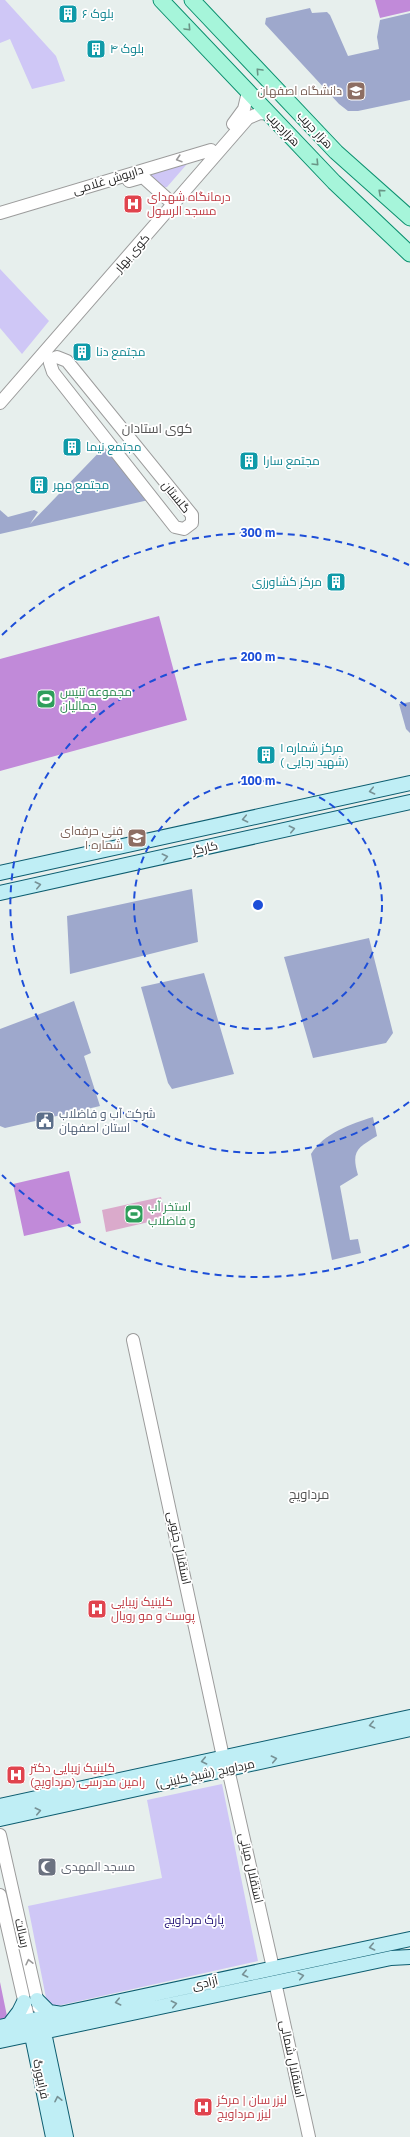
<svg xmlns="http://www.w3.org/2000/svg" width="410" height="2137" viewBox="0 0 410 2137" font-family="'IBM Plex Sans',Cairo,sans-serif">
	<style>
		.forest { fill: #9ea8cc }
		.park { fill: #cfc7f6 }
		.pitch { fill: #c18ad9 }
		.water { fill: #daaacb }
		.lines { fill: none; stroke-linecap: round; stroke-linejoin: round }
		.tertiary-casing { stroke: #9c9c9c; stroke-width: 14 }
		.secondary-casing { stroke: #0d5d70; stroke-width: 16 }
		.primary-casing { stroke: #0b906f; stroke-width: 17 }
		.tertiary { stroke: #fff; stroke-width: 12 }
		.secondary { stroke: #bfeef5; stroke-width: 14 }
		.primary { stroke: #a6f5da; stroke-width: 15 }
		.oneway { stroke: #699586 }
		.oneway2 { stroke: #9a9a9a }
		.oneway3 { stroke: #779195 }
		.ring { fill: none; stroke: #1d4ed8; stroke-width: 2; stroke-dasharray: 7 5 }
		.labels { text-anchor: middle; stroke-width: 3.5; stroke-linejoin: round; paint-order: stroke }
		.culture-label { font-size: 12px; fill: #0d838f; stroke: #fff; text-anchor: start }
		.education-label { font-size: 12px; fill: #785e54; stroke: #fff; text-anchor: end }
		.street-label { font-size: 12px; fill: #1f1f1f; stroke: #fff }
		.health-label { font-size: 12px; fill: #be3a42; stroke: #fff; text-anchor: start }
		.leisure-label { font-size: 12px; fill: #27864d; stroke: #fff; text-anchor: start }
		.service-label { font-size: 12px; fill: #4e5e75; stroke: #fff; text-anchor: start }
		.worship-label { font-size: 12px; fill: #5b616d; stroke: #fff; text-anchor: start }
		.park-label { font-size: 12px; fill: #241477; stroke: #fff }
		.neighbourhood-label { font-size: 13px; fill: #525252; stroke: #fff }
		.centre { fill: #1d4ed8; stroke: #fff; stroke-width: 2 }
		.ring-label { font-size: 12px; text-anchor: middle; font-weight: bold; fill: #1d4ed8; stroke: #fff; stroke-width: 3.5; stroke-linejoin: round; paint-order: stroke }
	</style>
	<rect width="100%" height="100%" fill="#e7efed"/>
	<path class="forest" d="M 310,8 L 312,13 L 327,12 L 330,15 L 348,56 L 379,49 L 377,37 L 380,20 L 410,13 L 410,100 L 358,111 L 348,111 L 339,104 L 265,24 L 266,18 Z
		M 109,442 L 153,499 L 0,534 L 0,510 L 8,517 L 34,510 L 38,512 L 30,524 Z
		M 410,702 L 410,733 L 406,729 L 399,704 Z
		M 192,889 L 198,942 L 70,974 L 67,916 Z
		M 369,938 L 393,1033 L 386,1043 L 313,1058 L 284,957 Z
		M 204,973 L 234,1074 L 172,1089 L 168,1083 L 141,987 Z
		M 74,1001 L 91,1053 L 84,1056 L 100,1106 L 5,1128 L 0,1126 L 0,1029 Z
		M 373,1117 L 377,1136 C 357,1148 351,1151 358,1175 L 340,1186 L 350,1240 L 358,1239 L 361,1253 L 332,1260 L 311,1154 C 324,1133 351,1124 373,1117 Z"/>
	<path class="park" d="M 0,0 L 5,0 L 56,56 L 65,81 L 32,89 L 10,39 L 0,43 Z
		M 186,160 L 187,164 L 167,187 L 163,188 L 145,173 Z
		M 0,269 L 49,321 L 22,354 L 0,328 Z
		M 222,1784 L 258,1961 L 48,2008 L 28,1906 L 162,1878 L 147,1800 Z"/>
	<path class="pitch" d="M 375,0 L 410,0 L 410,11 L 380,18 Z
		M 159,616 L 187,720 L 0,771 L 0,659 Z
		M 69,1171 L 81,1223 L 24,1236 L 13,1184 Z
		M 0,1982 L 8,2021 L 0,2022 Z"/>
	<path class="water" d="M 161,1197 L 166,1218 L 106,1232 L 102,1210 Z"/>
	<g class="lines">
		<g class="tertiary-casing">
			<path id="tertiary" d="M 233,124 L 244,109 L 248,92
				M 129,181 L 143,177 L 173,204
				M 0,213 L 211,150 L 215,155
				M 57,357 L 67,361 L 192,515 L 192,523 L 184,529 L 175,527 L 53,372 L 50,363 L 52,359 Z
				M 0,403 L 248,118 L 260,113 L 269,114
				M 133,1340 L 223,1757
				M 228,1769 L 273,1968
				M 0,1835 L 39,2008
				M 0,1895 L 29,2022
				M 275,1982 L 309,2137"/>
		</g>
		<g class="secondary-casing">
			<path id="secondary" d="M 0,873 L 410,783
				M 0,893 L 410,802
				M 0,1806 L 410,1717
				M 0,1819 L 410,1729
				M 37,2000 L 49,2012 L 62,2014
				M 42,2023 L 66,2137
				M 9,2025 L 19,2012 L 24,2002
				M 30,2026 L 53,2137
				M 0,2027 L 410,1939
				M 0,2041 L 391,1958 L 410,1957"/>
		</g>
		<g class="primary-casing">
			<path id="primary" d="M 161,0 L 334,182 L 410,254
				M 192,0 L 336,152 L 410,218"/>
		</g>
		<use href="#tertiary" class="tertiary"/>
		<use href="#secondary" class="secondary"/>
		<use href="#primary" class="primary"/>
	</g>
	<defs><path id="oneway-chevron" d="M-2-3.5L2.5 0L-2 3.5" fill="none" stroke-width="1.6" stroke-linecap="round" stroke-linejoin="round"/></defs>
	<g class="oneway">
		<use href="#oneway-chevron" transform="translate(188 28) rotate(47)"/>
		<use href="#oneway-chevron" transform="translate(259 71) rotate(-133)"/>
		<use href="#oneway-chevron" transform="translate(316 163) rotate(46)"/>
		<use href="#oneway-chevron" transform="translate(381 192) rotate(-138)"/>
	</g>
	<g class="oneway2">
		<use href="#oneway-chevron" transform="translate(179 159) rotate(163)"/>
		<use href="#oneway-chevron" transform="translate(29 1962) rotate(-103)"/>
	</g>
	<g class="oneway3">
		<use href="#oneway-chevron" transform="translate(372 791) rotate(168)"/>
		<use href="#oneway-chevron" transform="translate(245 819) rotate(168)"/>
		<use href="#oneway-chevron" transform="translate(292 829) rotate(-13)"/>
		<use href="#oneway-chevron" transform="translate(165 857) rotate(-13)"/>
		<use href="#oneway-chevron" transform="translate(38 885) rotate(-13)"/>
		<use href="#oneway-chevron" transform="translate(372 1725) rotate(168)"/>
		<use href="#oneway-chevron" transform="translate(274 1759) rotate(-12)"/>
		<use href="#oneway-chevron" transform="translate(204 1761) rotate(168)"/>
		<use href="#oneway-chevron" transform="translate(38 1811) rotate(-13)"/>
		<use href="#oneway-chevron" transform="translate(372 1947) rotate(168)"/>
		<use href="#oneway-chevron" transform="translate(245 1974) rotate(167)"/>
		<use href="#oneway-chevron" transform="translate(301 1976) rotate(-12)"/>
		<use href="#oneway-chevron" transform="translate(118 2002) rotate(167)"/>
		<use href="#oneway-chevron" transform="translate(174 2004) rotate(-12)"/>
		<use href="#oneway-chevron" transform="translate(58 2099) rotate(-102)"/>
	</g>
	<g class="ring">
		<circle cx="258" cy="905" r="124"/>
		<path d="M409 1102A248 248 0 1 1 409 708"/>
		<path d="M409 1245A372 372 0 0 1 2 1175M2 635A372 372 0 0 1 409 565"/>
	</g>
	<defs>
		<g id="building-square" transform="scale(1)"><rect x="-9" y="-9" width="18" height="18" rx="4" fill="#0f9aa8" stroke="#fff"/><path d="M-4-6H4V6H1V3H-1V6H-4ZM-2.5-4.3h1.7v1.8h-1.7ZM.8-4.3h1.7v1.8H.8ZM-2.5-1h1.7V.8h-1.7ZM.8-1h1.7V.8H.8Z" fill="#fff"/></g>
		<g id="university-square" transform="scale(1)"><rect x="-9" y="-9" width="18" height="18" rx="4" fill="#8d6e63" stroke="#fff"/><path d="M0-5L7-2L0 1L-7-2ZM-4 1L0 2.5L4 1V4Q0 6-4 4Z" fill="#fff"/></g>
		<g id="hospital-square" transform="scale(1)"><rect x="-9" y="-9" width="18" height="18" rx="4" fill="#e0444e" stroke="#fff"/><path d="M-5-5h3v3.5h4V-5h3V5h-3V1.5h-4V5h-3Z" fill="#fff"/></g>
		<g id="stadium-square" transform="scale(1)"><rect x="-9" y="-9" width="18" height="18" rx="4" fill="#2e9e5b" stroke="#fff"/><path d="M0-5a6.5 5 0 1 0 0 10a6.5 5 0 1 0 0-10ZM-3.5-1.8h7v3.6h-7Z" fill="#fff"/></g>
		<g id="school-square" transform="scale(1)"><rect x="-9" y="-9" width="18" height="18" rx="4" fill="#8d6e63" stroke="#fff"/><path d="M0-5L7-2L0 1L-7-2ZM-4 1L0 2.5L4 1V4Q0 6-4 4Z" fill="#fff"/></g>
		<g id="civic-square" transform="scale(1)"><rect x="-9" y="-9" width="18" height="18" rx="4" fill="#5c6f8a" stroke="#fff"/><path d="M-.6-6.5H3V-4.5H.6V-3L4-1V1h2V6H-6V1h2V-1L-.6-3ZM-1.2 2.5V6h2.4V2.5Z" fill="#fff"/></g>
		<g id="mosque-square" transform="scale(1)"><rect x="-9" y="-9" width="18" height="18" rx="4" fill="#6b7280" stroke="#fff"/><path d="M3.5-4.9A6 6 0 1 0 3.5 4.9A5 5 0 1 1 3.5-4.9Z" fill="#fff"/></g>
	</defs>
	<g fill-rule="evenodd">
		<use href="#building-square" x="68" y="14"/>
		<use href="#building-square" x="96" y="49"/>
		<use href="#university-square" x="356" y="91"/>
		<use href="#hospital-square" x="133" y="204"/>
		<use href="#building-square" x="82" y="352"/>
		<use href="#building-square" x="72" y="447"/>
		<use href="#building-square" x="249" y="461"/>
		<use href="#building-square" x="39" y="485"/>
		<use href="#building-square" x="336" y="582"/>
		<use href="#stadium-square" x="46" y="699"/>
		<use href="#building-square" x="266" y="755"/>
		<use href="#school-square" x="137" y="838"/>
		<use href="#civic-square" x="45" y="1121"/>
		<use href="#stadium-square" x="134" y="1214"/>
		<use href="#hospital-square" x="97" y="1609"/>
		<use href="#hospital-square" x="16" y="1775"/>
		<use href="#mosque-square" x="47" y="1867"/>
		<use href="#hospital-square" x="203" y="2107"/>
	</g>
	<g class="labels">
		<g class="culture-label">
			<text x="82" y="18">بلوک ۶</text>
			<text x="110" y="53">بلوک ۴</text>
			<text x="96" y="356">مجتمع دنا</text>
			<text x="86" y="451">مجتمع نیما</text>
			<text x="263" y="465">مجتمع سارا</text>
			<text x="53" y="489">مجتمع مهر</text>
			<text x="322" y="586" text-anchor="end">مرکز کشاورزی</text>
			<text x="280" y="752">مرکز شماره ۱<tspan x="280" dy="14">( شهید رجایی)</tspan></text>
		</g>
		<g class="education-label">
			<text x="342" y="95">دانشگاه اصفهان</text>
			<text x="123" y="835">فنی حرفه‌ای<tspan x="123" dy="14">شماره ۱</tspan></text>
		</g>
		<g class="street-label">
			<text transform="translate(283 129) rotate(46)" y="4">هزارجریب</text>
			<text transform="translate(315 130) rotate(47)" y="4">هزار جریب</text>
			<text transform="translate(108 180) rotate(-17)" y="4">داریوش غلامی</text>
			<text transform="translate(132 253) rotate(-49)" y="4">کوی بهار</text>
			<text transform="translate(176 497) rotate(51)" y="4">گلستان</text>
			<text transform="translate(205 848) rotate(-13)" y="4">کارگر</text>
			<text transform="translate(179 1548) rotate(78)" y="4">استقلال جنوبی</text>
			<text transform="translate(205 1774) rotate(-12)" y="4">مرداویج (شیخ کلینی)</text>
			<text transform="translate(251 1868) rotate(77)" y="4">استقلال میانی</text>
			<text transform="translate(22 1933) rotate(77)" y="4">رسالت</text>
			<text transform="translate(205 1983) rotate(-13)" y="4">آزادی</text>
			<text transform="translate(292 2059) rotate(78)" y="4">استقلال شمالی</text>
			<text transform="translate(41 2079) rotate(78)" y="4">فرایبورگ</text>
		</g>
		<g class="health-label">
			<text x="147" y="201">درمانگاه شهدای<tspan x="147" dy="14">مسجد الرسول</tspan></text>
			<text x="111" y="1606">کلینیک زیبایی<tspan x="111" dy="14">پوست و مو رویال</tspan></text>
			<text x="30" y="1772">کلینیک زیبایی دکتر<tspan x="30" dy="14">رامین مدرسی (مرداویج)</tspan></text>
			<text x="217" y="2104">لیزر سان | مرکز<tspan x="217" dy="14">لیزر مرداویج</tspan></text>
		</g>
		<g class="leisure-label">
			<text x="60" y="696">مجموعه تنیس<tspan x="60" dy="14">جمالیان</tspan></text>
			<text x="148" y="1211">استخر آب<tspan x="148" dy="14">و فاضلاب</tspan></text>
		</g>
		<g class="service-label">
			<text x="59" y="1118">شرکت آب و فاضلاب<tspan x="59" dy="14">استان اصفهان</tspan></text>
		</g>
		<g class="worship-label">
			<text x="61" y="1871">مسجد المهدی</text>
		</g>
		<g class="park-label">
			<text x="194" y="1924">پارک مرداویج</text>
		</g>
		<g class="neighbourhood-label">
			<text x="157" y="433">کوی استادان</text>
			<text x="309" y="1499">مرداویج</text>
		</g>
	</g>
	<circle cx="258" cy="905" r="6" class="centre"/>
	<g class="ring-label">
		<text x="258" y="537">300 m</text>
		<text x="258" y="661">200 m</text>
		<text x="258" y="785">100 m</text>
	</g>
</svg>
